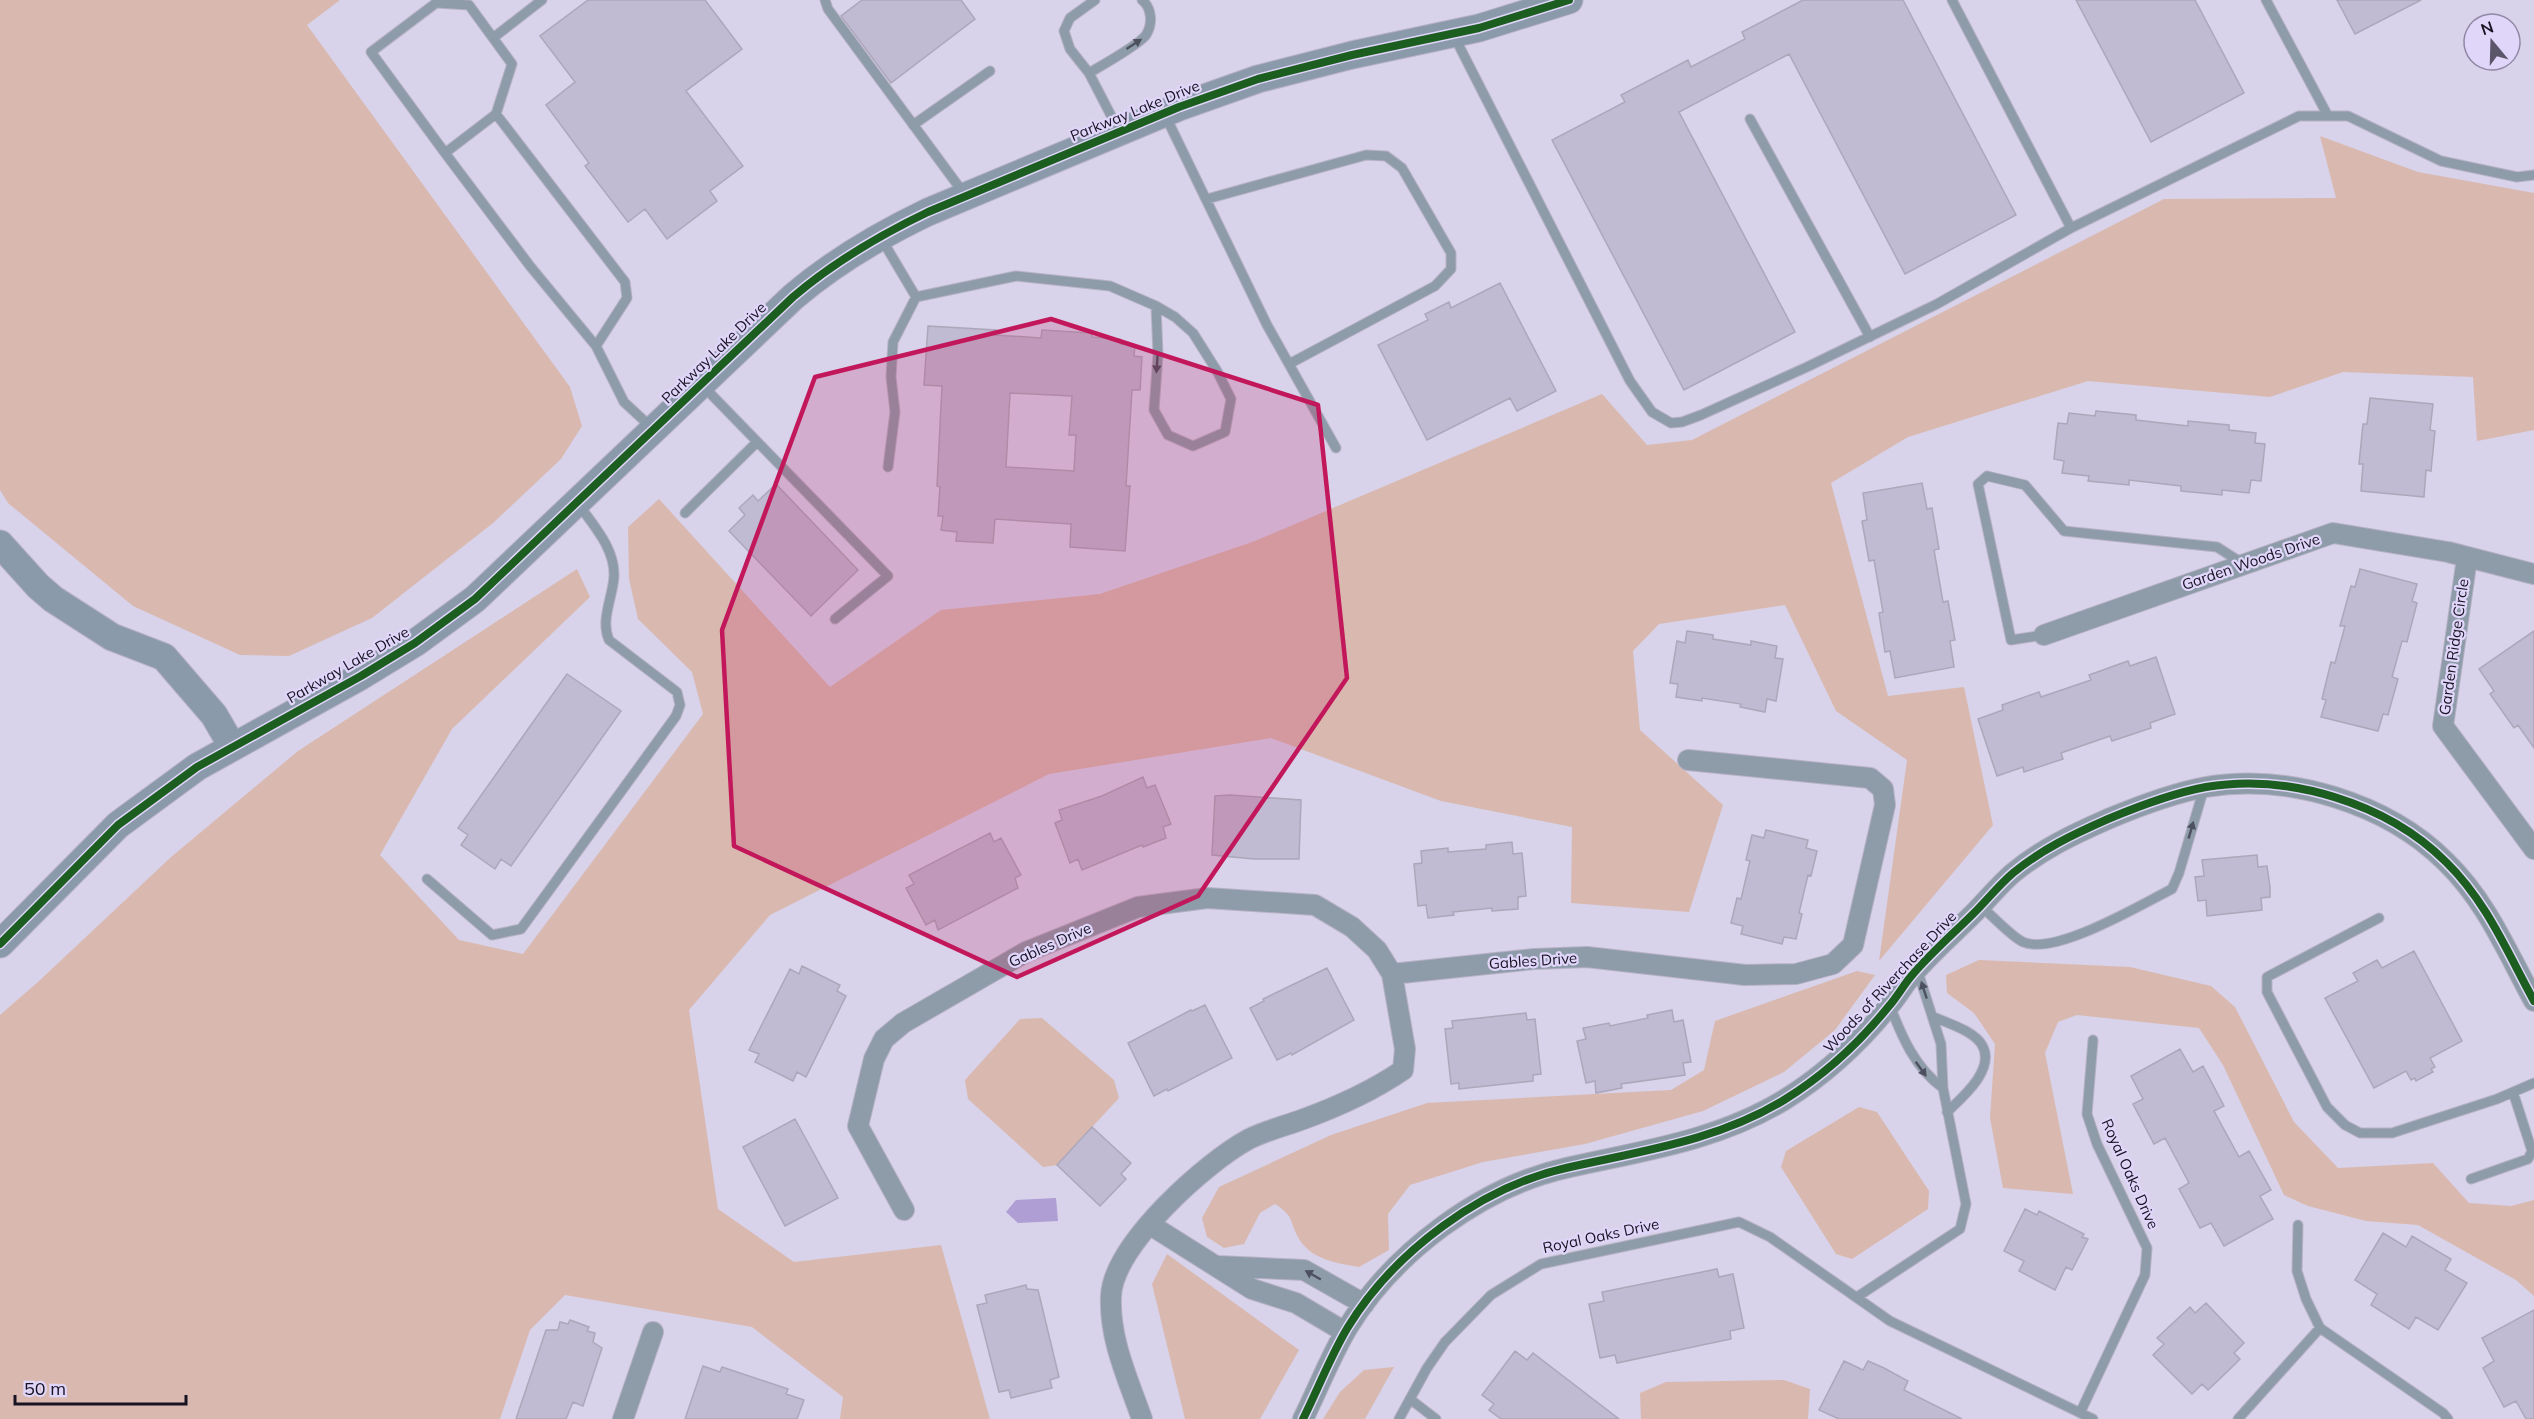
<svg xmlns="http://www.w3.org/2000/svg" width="2534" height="1419" viewBox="0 0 2534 1419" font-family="Mulish,sans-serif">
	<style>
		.green { fill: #d9b9af }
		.water { fill: #ae9ed4 }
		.building { fill: #c0bad2; stroke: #aca7ba; stroke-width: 1.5; fill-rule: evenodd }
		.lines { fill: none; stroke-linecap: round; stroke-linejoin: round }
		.lane-casing { stroke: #b6b1c5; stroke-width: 11 }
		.street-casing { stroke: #b6b1c5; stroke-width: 22 }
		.secondary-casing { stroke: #b6b1c5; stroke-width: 29 }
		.lane { stroke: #8e9ca9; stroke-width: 9 }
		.street { stroke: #8e9ca9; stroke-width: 20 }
		.secondary { stroke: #8b9aaa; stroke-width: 27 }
		.cycleway-casing { stroke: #e0d6fa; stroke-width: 11 }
		.cycleway { stroke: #1b5e20; stroke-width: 8 }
		.oneway { fill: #4d515f }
		.marked { fill: #c2185b; fill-opacity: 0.2; stroke: #c2185b; stroke-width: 4.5; stroke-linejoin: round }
		.labels { text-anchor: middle; stroke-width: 4.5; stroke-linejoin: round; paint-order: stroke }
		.street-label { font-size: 15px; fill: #181323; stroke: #e0d6fa }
	</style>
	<rect width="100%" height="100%" fill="#d8d2ea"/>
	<path class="green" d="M 0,0 L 340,0 L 307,25 L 570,387 L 582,426 L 561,459 L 493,523 L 372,618 L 289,656 L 240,655 L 133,606 L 8,503 L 0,490 Z
		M 2320,136 L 2418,172 L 2534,193 L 2534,430 L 2477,441 L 2473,377 L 2343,372 L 2270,397 L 2088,381 L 1908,437 L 1831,483 L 1888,696 L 1964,687 L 1993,825 L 1879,961 L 1907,760 L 1836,711 L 1785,605 L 1659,624 L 1633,651 L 1640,730 L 1723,805 L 1689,912 L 1571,903 L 1572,827 L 1441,801 L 1271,738 L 1049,774 L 770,915 L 689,1010 L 718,1209 L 794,1262 L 941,1245 L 990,1419 L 840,1419 L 843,1397 L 752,1327 L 565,1295 L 530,1330 L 500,1419 L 0,1419 L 0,1015 L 38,982 L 170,858 L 298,751 L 577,569 L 590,597 L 452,729 L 380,855 L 459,940 L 523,954 L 703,714 L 692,672 L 638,619 L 629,579 L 628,527 L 659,499 L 830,687 L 941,610 L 1100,594 L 1255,541 L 1602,394 L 1647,445 L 1692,440 L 2164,199 L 2336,198 Z
		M 1979,960 L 2130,967 L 2211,986 L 2235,1007 L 2294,1122 L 2338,1168 L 2433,1163 L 2469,1203 L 2511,1206 L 2534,1200 L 2534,1296 L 2516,1280 L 2418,1225 L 2366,1221 L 2308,1206 L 2284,1195 L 2223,1065 L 2199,1028 L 2077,1015 L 2058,1022 L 2045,1053 L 2073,1194 L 2003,1188 L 1990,1118 L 1995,1044 L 1974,1013 L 1947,993 L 1946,975 Z
		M 1857,971 L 1875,975 L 1835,1030 L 1784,1072 L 1703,1111 L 1585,1144 L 1483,1162 L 1410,1185 L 1388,1214 L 1389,1250 L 1359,1267 C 1337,1263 1312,1260 1299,1239 C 1289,1221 1295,1217 1275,1204 L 1260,1213 L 1244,1244 L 1224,1248 L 1207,1237 L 1202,1218 L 1219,1187 L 1331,1135 L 1427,1103 L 1671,1090 L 1704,1070 L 1715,1021 Z
		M 1042,1018 L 1114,1080 L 1119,1098 L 1057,1165 L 1043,1167 L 968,1099 L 965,1080 L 1020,1019 Z
		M 1859,1107 L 1877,1112 L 1929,1191 L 1928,1209 L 1852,1259 L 1836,1254 L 1781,1167 L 1786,1151 Z
		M 1167,1254 L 1299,1350 L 1260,1419 L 1185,1419 L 1152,1284 Z
		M 1394,1367 L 1365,1419 L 1323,1419 L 1340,1392 L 1364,1370 Z
		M 1784,1380 L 1810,1389 L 1808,1419 L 1641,1419 L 1640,1393 L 1666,1382 Z"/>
	<path class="water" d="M 1056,1198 L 1058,1221 L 1018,1223 L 1006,1212 L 1016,1200 Z"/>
	<path class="building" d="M 588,0 L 705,0 L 742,49 L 686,91 L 743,166 L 710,191 L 717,201 L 667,239 L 645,209 L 628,222 L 585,166 L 589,163 L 546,105 L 575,82 L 540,36 Z
		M 862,0 L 961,0 L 975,19 L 891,83 L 841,16 Z
		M 1803,0 L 1903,0 L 2016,215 L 1905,274 L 1789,54 L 1679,112 L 1795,332 L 1684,390 L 1552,140 L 1625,102 L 1621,95 L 1688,60 L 1691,67 L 1745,39 L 1742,32 Z
		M 2076,0 L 2195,0 L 2244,93 L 2151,142 Z
		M 2337,0 L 2421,0 L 2355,34 Z
		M 1500,283 L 1556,391 L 1517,411 L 1510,398 L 1427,440 L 1378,345 L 1428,320 L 1425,314 L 1449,302 L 1451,308 Z
		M 928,326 L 996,330 L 995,335 L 1041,338 L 1042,330 L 1092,333 L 1092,337 L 1120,339 L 1120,344 L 1135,345 L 1134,356 L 1142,357 L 1140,390 L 1132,390 L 1126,486 L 1130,486 L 1125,551 L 1070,547 L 1071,524 L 995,519 L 993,543 L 956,541 L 957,532 L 941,530 L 943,516 L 938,516 L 940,487 L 937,486 L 942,386 L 924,385 ZM 1010,393 L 1072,396 L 1069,435 L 1076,435 L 1074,471 L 1006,467 Z
		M 2370,398 L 2433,404 L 2430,430 L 2435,431 L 2431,471 L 2426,470 L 2424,497 L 2361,491 L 2363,464 L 2359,464 L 2363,424 L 2367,424 Z
		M 2096,411 L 2136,415 L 2136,420 L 2188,426 L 2188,421 L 2229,425 L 2229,430 L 2256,433 L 2255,443 L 2265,444 L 2261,481 L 2251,480 L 2249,493 L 2222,490 L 2222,495 L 2181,491 L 2181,486 L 2129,480 L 2129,485 L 2088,481 L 2089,476 L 2062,473 L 2064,461 L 2054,459 L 2058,423 L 2067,424 L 2069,413 L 2095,416 Z
		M 1922,483 L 1927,509 L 1932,508 L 1939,549 L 1934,550 L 1943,602 L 1948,601 L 1955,640 L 1950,641 L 1954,667 L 1895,678 L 1890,651 L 1885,652 L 1879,613 L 1883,612 L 1874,560 L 1869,561 L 1862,521 L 1867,520 L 1863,493 Z
		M 776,484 L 858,570 L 811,616 L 729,531 L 745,515 L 739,508 L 753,495 L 758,501 Z
		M 2360,569 L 2417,584 L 2412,601 L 2417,603 L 2407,642 L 2402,641 L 2392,677 L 2398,679 L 2388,715 L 2383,714 L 2378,731 L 2321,717 L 2326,700 L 2322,699 L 2331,662 L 2335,663 L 2345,626 L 2340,626 L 2351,586 L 2355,587 Z
		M 1687,631 L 1713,635 L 1713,639 L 1751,645 L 1751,641 L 1777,646 L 1775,658 L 1783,659 L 1776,701 L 1767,699 L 1765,712 L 1740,707 L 1741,704 L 1702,698 L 1702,701 L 1676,697 L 1678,684 L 1670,683 L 1677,641 L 1685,643 Z
		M 2534,631 L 2534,748 L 2518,725 L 2514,728 L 2490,694 L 2494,691 L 2479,669 Z
		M 2156,657 L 2175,714 L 2150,723 L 2151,728 L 2112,741 L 2110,736 L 2061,753 L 2063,759 L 2024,772 L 2023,767 L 1997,776 L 1978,719 L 2003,710 L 2002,705 L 2039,692 L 2041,697 L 2091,680 L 2089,675 L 2128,661 L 2130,666 Z
		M 567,674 L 621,711 L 511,866 L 501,859 L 495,869 L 461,845 L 468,835 L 458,828 Z
		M 1143,777 L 1147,788 L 1155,785 L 1171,824 L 1163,827 L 1166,838 L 1143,847 L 1142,845 L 1082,870 L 1078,859 L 1070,863 L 1055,823 L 1062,820 L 1059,810 L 1102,796 Z
		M 1230,795 L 1301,800 L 1299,859 L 1254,859 L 1212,855 L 1215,796 Z
		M 1766,830 L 1808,840 L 1806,848 L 1817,851 L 1811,876 L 1808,875 L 1799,913 L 1802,914 L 1796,939 L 1784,937 L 1782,944 L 1741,934 L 1743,926 L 1731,923 L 1737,898 L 1741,899 L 1750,861 L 1746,860 L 1752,835 L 1764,838 Z
		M 990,833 L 994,842 L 1001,838 L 1021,875 L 1015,878 L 1018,888 L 938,930 L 935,920 L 926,925 L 906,888 L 914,884 L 909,875 Z
		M 1512,842 L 1513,854 L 1522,853 L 1526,896 L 1518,897 L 1518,909 L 1492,911 L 1492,908 L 1453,912 L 1454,915 L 1428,918 L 1426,905 L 1418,906 L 1414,864 L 1422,863 L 1421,851 L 1448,848 L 1448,852 L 1486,849 L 1486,845 Z
		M 2257,855 L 2258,867 L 2267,866 L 2270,887 L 2270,897 L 2261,898 L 2262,910 L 2207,916 L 2206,900 L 2198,901 L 2195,877 L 2204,876 L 2202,860 Z
		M 2414,951 L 2462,1041 L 2430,1058 L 2435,1067 L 2431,1069 L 2433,1072 L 2416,1081 L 2415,1078 L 2411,1080 L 2406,1071 L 2374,1088 L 2325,998 L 2358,981 L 2353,973 L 2377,960 L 2382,968 Z
		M 802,966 L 840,985 L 837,991 L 846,996 L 806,1077 L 797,1072 L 793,1081 L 755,1062 L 759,1054 L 749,1050 L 790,969 L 799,974 Z
		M 1327,968 L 1354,1020 L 1292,1055 L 1291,1053 L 1277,1060 L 1250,1008 L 1264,1001 L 1263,999 Z
		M 1205,1005 L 1232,1058 L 1168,1091 L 1167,1089 L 1154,1096 L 1128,1043 L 1191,1010 L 1192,1011 Z
		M 1672,1010 L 1674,1022 L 1683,1020 L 1691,1062 L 1683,1063 L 1685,1075 L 1621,1084 L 1622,1088 L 1596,1093 L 1595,1081 L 1586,1083 L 1577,1041 L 1586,1039 L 1583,1028 L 1609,1023 L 1610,1026 L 1648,1018 L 1647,1015 Z
		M 1526,1013 L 1527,1020 L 1535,1019 L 1541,1074 L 1533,1075 L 1533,1081 L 1459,1089 L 1459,1083 L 1451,1084 L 1445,1029 L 1453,1028 L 1452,1021 Z
		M 2180,1049 L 2193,1072 L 2203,1066 L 2224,1106 L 2214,1111 L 2239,1157 L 2249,1151 L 2271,1190 L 2260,1196 L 2273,1219 L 2224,1246 L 2211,1223 L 2200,1228 L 2179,1189 L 2189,1183 L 2165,1138 L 2154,1144 L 2133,1104 L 2143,1099 L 2131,1076 Z
		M 795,1119 L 838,1198 L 785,1226 L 743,1147 Z
		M 1092,1127 L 1131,1163 L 1121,1174 L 1126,1179 L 1100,1206 L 1057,1165 Z
		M 2025,1209 L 2037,1215 L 2039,1211 L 2084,1234 L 2082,1237 L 2088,1239 L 2072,1270 L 2066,1267 L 2055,1290 L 2019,1271 L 2024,1261 L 2004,1251 Z
		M 2383,1233 L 2406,1247 L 2412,1236 L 2451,1259 L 2445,1270 L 2467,1283 L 2438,1330 L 2416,1317 L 2409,1329 L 2371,1305 L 2377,1294 L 2355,1280 Z
		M 1717,1269 L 1719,1277 L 1733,1274 L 1744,1328 L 1730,1331 L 1731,1339 L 1617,1363 L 1615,1355 L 1600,1358 L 1589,1304 L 1604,1301 L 1602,1292 Z
		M 1026,1285 L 1027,1289 L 1038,1290 L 1059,1377 L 1050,1380 L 1052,1388 L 1011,1398 L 1009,1390 L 999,1392 L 977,1305 L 987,1303 L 985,1295 Z
		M 2206,1303 L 2244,1343 L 2234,1353 L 2240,1359 L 2228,1371 L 2208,1390 L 2202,1384 L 2192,1394 L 2153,1355 L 2164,1344 L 2157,1338 L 2190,1307 L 2195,1313 Z
		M 2534,1310 L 2534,1419 L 2526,1419 L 2516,1401 L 2504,1407 L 2483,1368 L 2494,1361 L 2482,1338 Z
		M 570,1320 L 589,1327 L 587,1331 L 595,1333 L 593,1342 L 602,1348 L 583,1406 L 573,1402 L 566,1419 L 516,1419 L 546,1330 L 558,1330 L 560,1322 L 568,1324 Z
		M 1515,1351 L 1527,1360 L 1533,1353 L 1619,1419 L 1501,1419 L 1489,1410 L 1494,1404 L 1482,1395 Z
		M 1844,1361 L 1863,1370 L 1868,1361 L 1884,1368 L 1908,1381 L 1904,1390 L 1962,1419 L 1839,1419 L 1819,1410 Z
		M 703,1366 L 720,1372 L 722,1367 L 788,1389 L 786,1394 L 804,1400 L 797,1419 L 685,1419 Z"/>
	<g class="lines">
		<g class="lane-casing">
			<path id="lane" d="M 436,0 L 436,3 L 371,52 L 445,153
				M 825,0 L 828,9 L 965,195
				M 1095,0 L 1070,18 L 1064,31 L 1070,49 L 1089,73 L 1118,129
				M 1952,0 L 2071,228 L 2299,116 L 2348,116 L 2441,161 L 2517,177 L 2534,175
				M 2266,0 L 2328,116
				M 436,3 L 469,5 L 512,64 L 496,114
				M 1454,36 L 1630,381 L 1652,412 L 1671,423 L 1682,422 L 1701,415 L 1807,367 L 1937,304 L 2071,228
				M 493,38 L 542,0
				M 1089,73 C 1101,66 1140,44 1146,35 C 1153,24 1152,8 1142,0
				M 1165,115 L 1267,325 L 1336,448
				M 1750,119 L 1870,337
				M 913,125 L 990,71
				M 1207,199 L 1366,155 L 1386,156 L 1402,168 L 1451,253 L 1451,269 L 1435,286 L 1289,364
				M 881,238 L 916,297 L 1016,276 L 1110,286 L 1156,306 L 1175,317 L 1193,333 L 1217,371 L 1231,399 L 1225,432 L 1193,446 L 1168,435 L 1154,410 L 1158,355 L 1156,306
				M 596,346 L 627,298 L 625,282 L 496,114 L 445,153 L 530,266 L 596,346 L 624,402 L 652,428
				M 703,386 L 888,576 L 835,619
				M 888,467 L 895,412 L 891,377 L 893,342 L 916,297
				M 685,513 L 757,442
				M 2044,635 L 2011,640 L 1978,484 L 1987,476 L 2025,485 L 2064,531 L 2217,547 L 2242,563
				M 427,879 L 492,935 L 521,929 L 676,716 L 680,705 L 677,692 L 609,640 C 600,620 613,597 614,576 C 615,549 594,526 579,505
				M 1981,906 C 1990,914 2013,938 2023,942 C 2055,956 2140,905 2172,889 L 2179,873 L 2204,788
				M 2379,918 L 2267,977 L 2267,992 L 2327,1107 L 2345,1125 L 2360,1133 L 2392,1133 L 2497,1099 L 2534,1083
				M 1890,1006 C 1902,1037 1915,1068 1943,1088
				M 1932,1016 C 1946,1023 1973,1030 1982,1045 C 1996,1069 1963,1097 1947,1112
				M 2471,1179 L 2528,1159 L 2532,1151 L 2513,1092
				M 1857,1297 L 1960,1229 L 1966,1204 L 1943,1088 L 1941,1044 L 1917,969
				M 2320,1328 L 2443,1413 L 2448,1419
				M 1410,1399 L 1436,1419
				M 2080,1413 L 2145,1275 L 2147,1248 L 2097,1144 L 2087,1114 L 2093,1040
				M 1399,1419 L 1427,1368 L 1445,1342 L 1491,1295 L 1541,1264 L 1739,1222 L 1770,1237 L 1890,1321 L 2093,1419
				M 2238,1419 L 2320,1328 L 2306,1299 L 2297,1271 L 2298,1225"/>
		</g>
		<g class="street-casing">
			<path id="street" d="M 2467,558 L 2443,726 L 2534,849
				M 2044,635 L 2333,533 L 2448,552 L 2534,574
				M 1392,974 L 1534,959 L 1587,957 L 1745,975 L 1796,974 L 1833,964 L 1853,945 L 1885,805 L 1883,789 L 1870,778 L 1688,760
				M 904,1210 L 858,1126 L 874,1059 L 884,1039 L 903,1023 L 1026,952 L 1138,907 L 1207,898 L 1315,905 L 1352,927 L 1377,950 L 1392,974 L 1405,1049 L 1403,1070 C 1371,1092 1337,1107 1301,1120 C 1284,1126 1265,1131 1249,1139 C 1206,1162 1113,1245 1111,1296 C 1109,1339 1128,1379 1142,1419
				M 1149,1224 L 1252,1289 L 1296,1303 L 1345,1332
				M 1218,1266 L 1304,1270 L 1364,1304
				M 623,1419 L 653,1332
				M 1303,1419 C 1318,1389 1331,1355 1348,1327 C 1394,1252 1481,1187 1566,1168 C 1641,1151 1717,1141 1784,1100 C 1823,1076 1860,1042 1889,1006 C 1898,996 1904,984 1913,974 C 1932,952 1954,933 1974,913 C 1987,900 1999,885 2013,873 C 2042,849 2074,834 2108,819 C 2139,806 2173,793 2206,787 C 2288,773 2387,803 2446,862 C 2487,902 2507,952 2534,1001"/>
		</g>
		<g class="secondary-casing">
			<path id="secondary" d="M 0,544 L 38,586 L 53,599 L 112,637 L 164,657 L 214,715 L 232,746
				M 0,944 L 118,825 L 197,767 L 361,676 L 415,643 L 475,599 L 793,297 C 834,262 880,235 928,212 L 1179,107 L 1258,79 L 1352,55 L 1479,28 L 1569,0"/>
		</g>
		<use href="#lane" class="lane"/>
		<use href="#street" class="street"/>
		<use href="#secondary" class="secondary"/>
		<g class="cycleway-casing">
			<path id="cycleway" d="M 0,944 L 118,825 L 197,767 L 361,676 L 415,643 L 475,599 L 793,297 C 834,262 880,235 928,212 L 1179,107 L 1258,79 L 1352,55 L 1479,28 L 1569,0
				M 1303,1419 C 1318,1389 1331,1355 1348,1327 C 1394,1252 1481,1187 1566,1168 C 1641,1151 1717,1141 1784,1100 C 1823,1076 1860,1042 1889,1006 C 1898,996 1904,984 1913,974 C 1932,952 1954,933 1974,913 C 1987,900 1999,885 2013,873 C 2042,849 2074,834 2108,819 C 2139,806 2173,793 2206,787 C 2288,773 2387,803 2446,862 C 2487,902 2507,952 2534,1001"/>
		</g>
		<use href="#cycleway" class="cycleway"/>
	</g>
	<defs><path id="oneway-solid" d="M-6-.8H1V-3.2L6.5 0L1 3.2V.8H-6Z" transform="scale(1.5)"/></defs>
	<g class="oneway">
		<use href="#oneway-solid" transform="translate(1134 44) rotate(-33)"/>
		<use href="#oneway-solid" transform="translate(1157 364) rotate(94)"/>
		<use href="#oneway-solid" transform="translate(2191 830) rotate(-74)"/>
		<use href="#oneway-solid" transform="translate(1924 990) rotate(-108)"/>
		<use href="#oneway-solid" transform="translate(1921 1069) rotate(54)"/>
		<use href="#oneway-solid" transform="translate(1313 1275) rotate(-150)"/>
	</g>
	<path class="marked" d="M 1051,319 L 1318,405 L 1347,678 L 1198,896 L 1017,977 L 734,846 L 722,630 L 815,377 Z"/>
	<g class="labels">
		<g class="street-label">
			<text transform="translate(1135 111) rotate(-22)" y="5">Parkway Lake Drive</text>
			<text transform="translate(714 353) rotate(-44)" y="5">Parkway Lake Drive</text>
			<text transform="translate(2251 562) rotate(-19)" y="5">Garden Woods Drive</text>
			<text transform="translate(2454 647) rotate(-82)" y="5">Garden Ridge Circle</text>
			<text transform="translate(348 665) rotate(-30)" y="5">Parkway Lake Drive</text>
			<text transform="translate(1050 945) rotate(-24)" y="5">Gables Drive</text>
			<text transform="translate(1533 961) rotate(-4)" y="5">Gables Drive</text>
			<text transform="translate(1890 982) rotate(-47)" y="5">Woods of Riverchase Drive</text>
			<text transform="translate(2130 1174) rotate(66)" y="5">Royal Oaks Drive</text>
			<text transform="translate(1601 1236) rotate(-12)" y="5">Royal Oaks Drive</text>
		</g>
	</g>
	<g transform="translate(2492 42) rotate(341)"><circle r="28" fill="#e0d6fa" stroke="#9088a4" stroke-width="1.5"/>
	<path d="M0-4.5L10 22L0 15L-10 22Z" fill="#5b5669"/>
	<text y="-9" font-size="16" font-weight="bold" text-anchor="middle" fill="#181323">N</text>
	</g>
	<path d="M15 1395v9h171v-9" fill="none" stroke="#181323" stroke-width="3"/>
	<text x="24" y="1395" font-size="18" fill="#181323" stroke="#e0d6fa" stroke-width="4.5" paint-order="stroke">50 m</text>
</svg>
